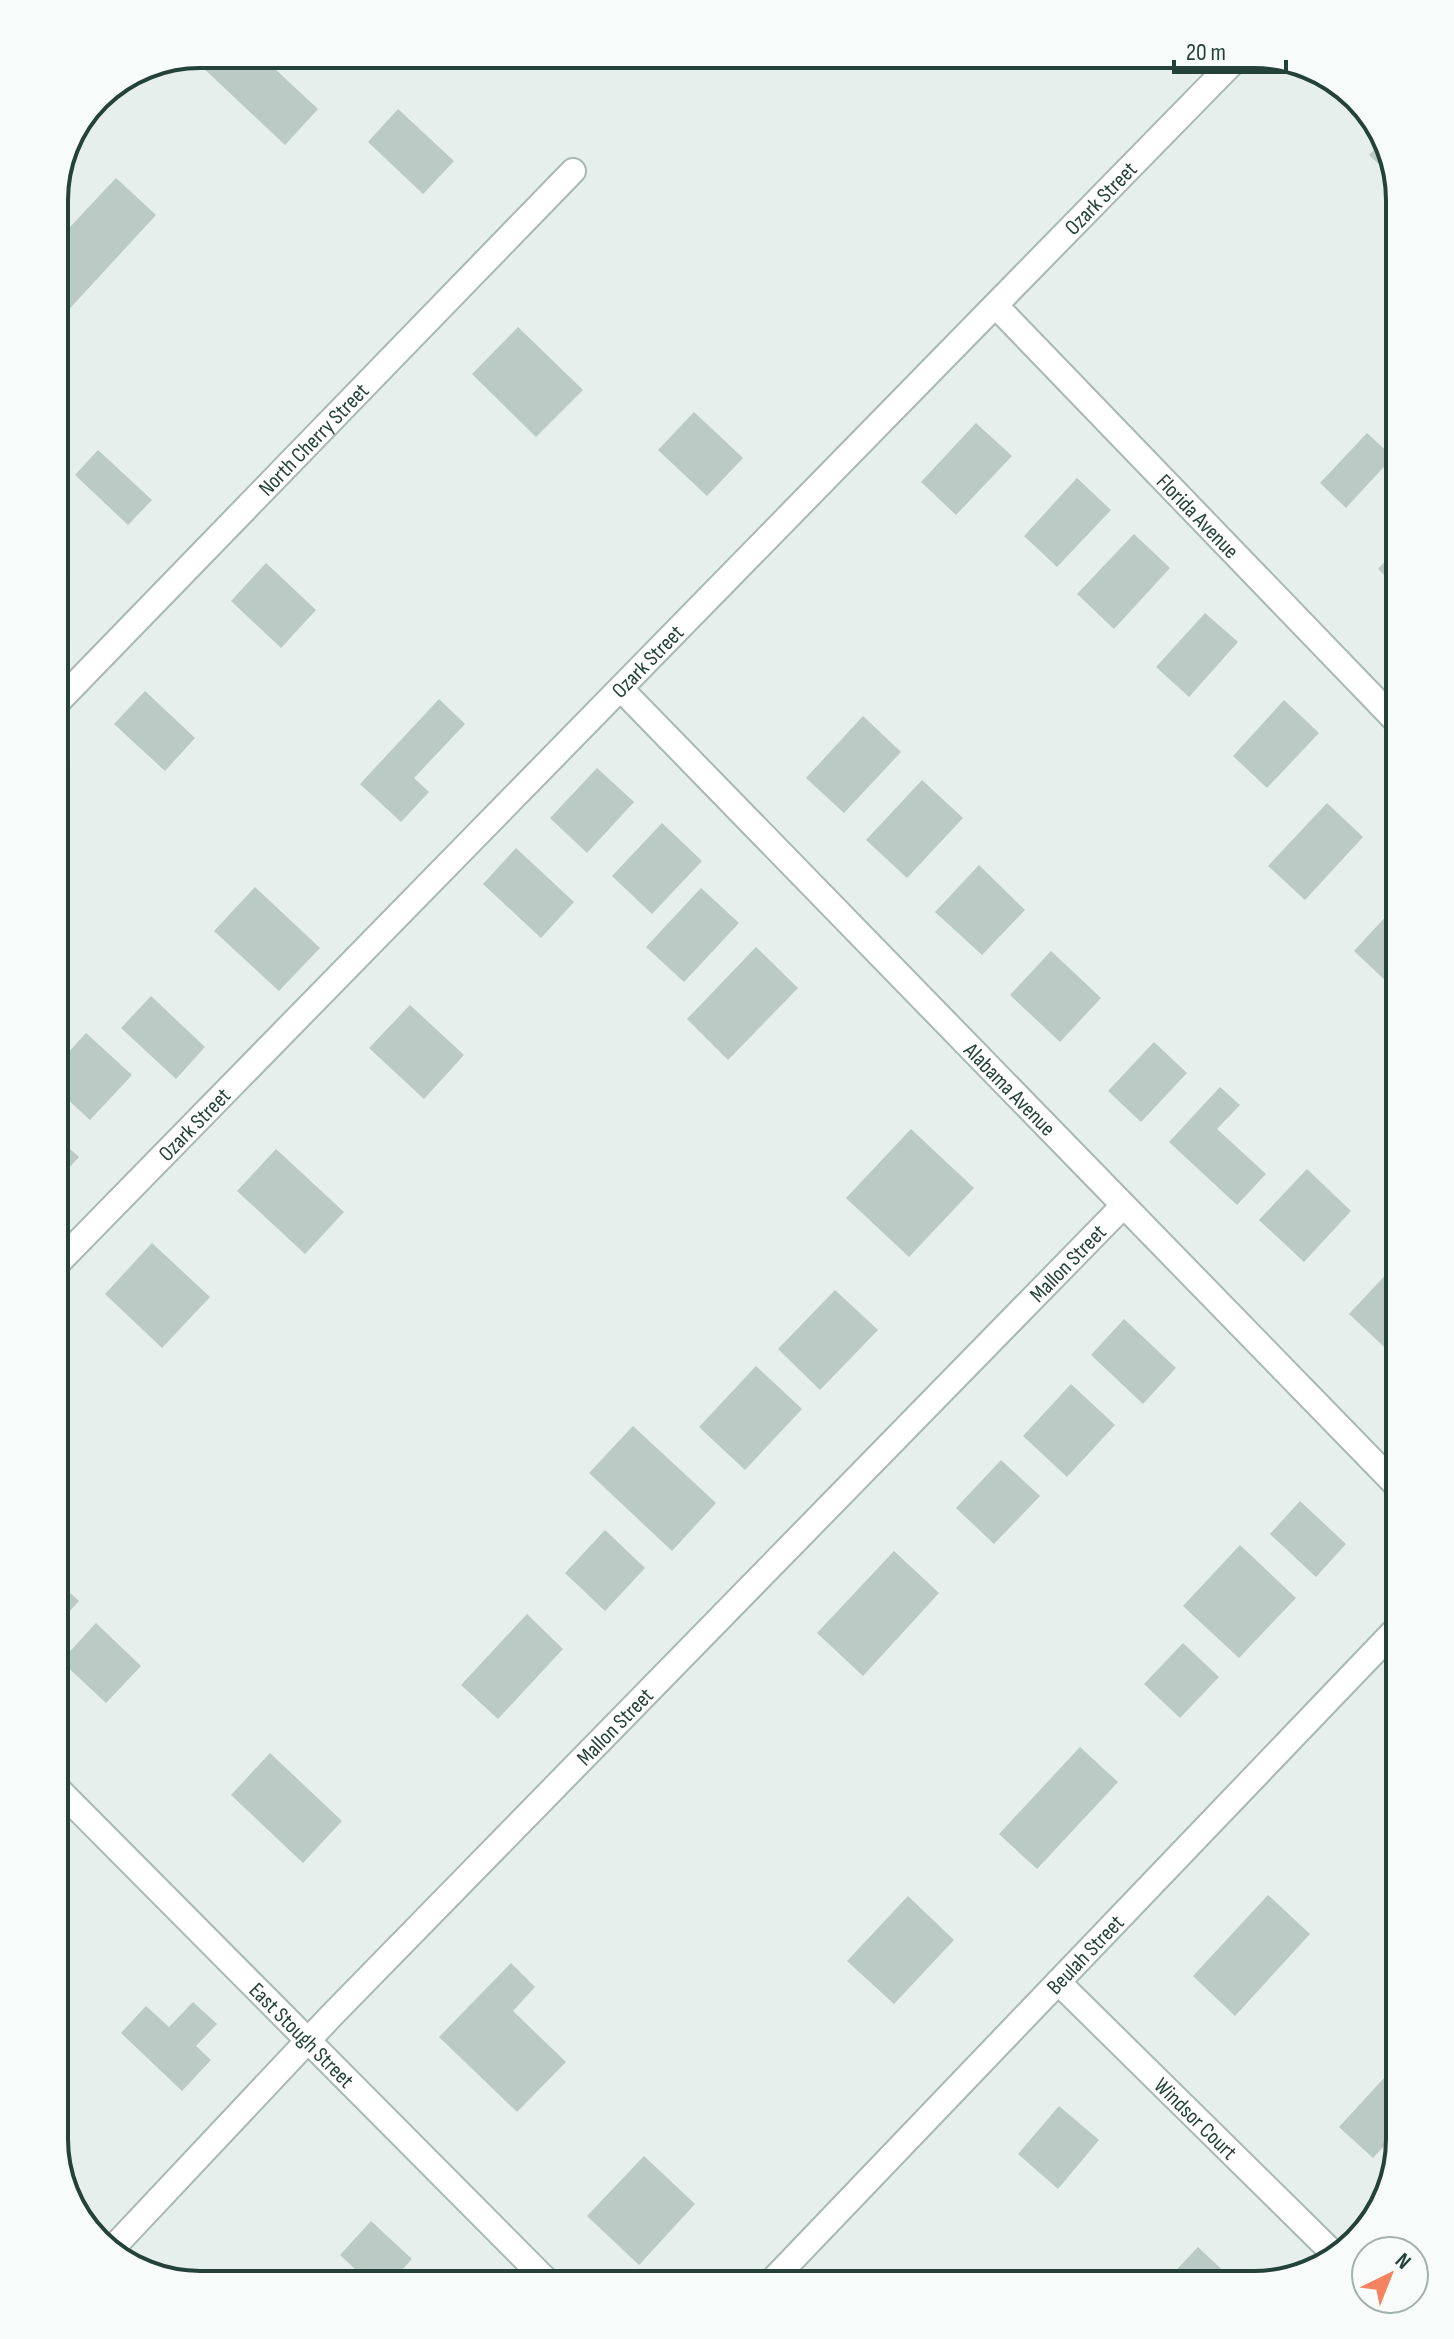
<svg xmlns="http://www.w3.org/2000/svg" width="1454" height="2339" viewBox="0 0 1454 2339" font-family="'Sofia Sans Condensed',sans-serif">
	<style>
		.building { fill: #bbcac4 }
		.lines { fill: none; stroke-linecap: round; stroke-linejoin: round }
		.minor-casing { stroke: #a8b8b2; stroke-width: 28 }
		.minor { stroke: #fff; stroke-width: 24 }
		.labels { text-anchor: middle; stroke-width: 6; stroke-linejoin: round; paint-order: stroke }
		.street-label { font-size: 22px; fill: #24423a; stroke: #f7fbf9 }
		.rim { fill: none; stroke: #24423a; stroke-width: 4 }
	</style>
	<rect width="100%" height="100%" fill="#e6efeb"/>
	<path class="building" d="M 208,54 L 259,54 L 318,109 L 285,145 L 199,64 Z
		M 398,109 L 454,161 L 423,194 L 368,142 Z
		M 1385,138 L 1387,146 L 1395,180 L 1369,155 Z
		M 116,178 L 156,215 L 62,317 L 54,310 L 54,244 Z
		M 518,327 L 583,390 L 536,437 L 472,374 Z
		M 694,412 L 743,458 L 707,496 L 658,450 Z
		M 976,423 L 1012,456 L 956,515 L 921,482 Z
		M 1367,433 L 1393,457 L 1346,508 L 1320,483 Z
		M 98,450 L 152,500 L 128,525 L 75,475 Z
		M 1077,478 L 1111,510 L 1057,567 L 1024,536 Z
		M 1134,534 L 1170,568 L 1114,629 L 1077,594 Z
		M 1400,545 L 1400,590 L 1378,569 Z
		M 266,563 L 316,610 L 281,648 L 231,601 Z
		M 1205,613 L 1238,642 L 1189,697 L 1156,667 Z
		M 145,691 L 195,738 L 165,771 L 114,724 Z
		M 439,699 L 465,724 L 414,778 L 429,792 L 401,822 L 360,784 Z
		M 1284,700 L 1319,733 L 1267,788 L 1233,756 Z
		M 863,716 L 901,752 L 844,813 L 806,778 Z
		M 597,768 L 634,802 L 587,853 L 550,818 Z
		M 922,780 L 963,818 L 907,878 L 866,840 Z
		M 1327,803 L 1363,837 L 1305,900 L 1268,866 Z
		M 662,823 L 702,861 L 652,914 L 612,876 Z
		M 516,848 L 574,902 L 541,938 L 483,884 Z
		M 979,865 L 1025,910 L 982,955 L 935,912 Z
		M 255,887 L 320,948 L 279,991 L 214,931 Z
		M 701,888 L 739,923 L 684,982 L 646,947 Z
		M 1400,901 L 1400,971 L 1388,983 L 1354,951 Z
		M 756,947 L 798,988 L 728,1060 L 687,1019 Z
		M 1051,951 L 1101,998 L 1060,1042 L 1010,995 Z
		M 151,996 L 205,1047 L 176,1079 L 121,1028 Z
		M 410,1005 L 464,1055 L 424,1099 L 369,1048 Z
		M 86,1033 L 132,1075 L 90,1120 L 54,1087 L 54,1068 Z
		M 1154,1042 L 1187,1073 L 1141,1122 L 1108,1091 Z
		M 1220,1087 L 1240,1105 L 1217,1129 L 1266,1174 L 1237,1205 L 1169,1142 Z
		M 911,1129 L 974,1188 L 909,1257 L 846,1198 Z
		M 54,1135 L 79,1157 L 54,1184 Z
		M 276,1149 L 344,1212 L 305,1254 L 237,1191 Z
		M 1307,1169 L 1351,1211 L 1304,1262 L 1259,1220 Z
		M 152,1243 L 210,1297 L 162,1348 L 105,1294 Z
		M 1393,1267 L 1400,1273 L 1400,1356 L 1397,1359 L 1349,1314 Z
		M 835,1290 L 878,1330 L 820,1390 L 778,1349 Z
		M 1124,1319 L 1176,1368 L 1143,1404 L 1091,1355 Z
		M 756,1366 L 802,1409 L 745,1470 L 699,1427 Z
		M 1071,1384 L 1115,1425 L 1067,1477 L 1023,1436 Z
		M 633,1426 L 716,1503 L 672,1551 L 589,1473 Z
		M 1001,1460 L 1040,1496 L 994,1544 L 956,1508 Z
		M 1300,1501 L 1346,1544 L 1316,1577 L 1270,1534 Z
		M 605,1530 L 645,1568 L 605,1611 L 565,1573 Z
		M 1240,1545 L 1296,1598 L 1239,1658 L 1183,1606 Z
		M 894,1551 L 939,1593 L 863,1676 L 817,1633 Z
		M 54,1578 L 79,1601 L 54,1628 Z
		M 527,1614 L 563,1649 L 498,1719 L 461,1685 Z
		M 96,1623 L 141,1666 L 106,1703 L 61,1661 Z
		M 1183,1643 L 1219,1677 L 1180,1718 L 1144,1684 Z
		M 1080,1747 L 1118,1782 L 1037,1869 L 999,1834 Z
		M 270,1753 L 342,1821 L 303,1863 L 231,1795 Z
		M 1268,1895 L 1310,1934 L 1235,2016 L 1193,1976 Z
		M 908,1896 L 954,1940 L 894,2004 L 847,1961 Z
		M 511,1963 L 535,1987 L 513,2011 L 566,2062 L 517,2112 L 439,2037 Z
		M 193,2002 L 217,2024 L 196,2046 L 211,2060 L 182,2091 L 121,2033 L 146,2006 L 169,2027 Z
		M 1396,2065 L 1400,2069 L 1400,2129 L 1373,2158 L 1339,2127 Z
		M 1059,2106 L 1099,2140 L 1058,2189 L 1018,2154 Z
		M 644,2156 L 695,2204 L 639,2265 L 587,2216 Z
		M 371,2221 L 412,2259 L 388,2285 L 372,2285 L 340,2255 Z
		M 1198,2247 L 1236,2283 L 1234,2285 L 1162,2285 Z
		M 873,2272 L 888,2285 L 861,2285 Z"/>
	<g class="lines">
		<g class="minor-casing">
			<g id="minor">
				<path id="s1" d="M 997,307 L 1400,725"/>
				<path id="s2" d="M 621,689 L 1400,1489"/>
				<path id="s3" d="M 54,706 L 573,171"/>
				<path id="s4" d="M 54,1267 L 1241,54"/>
				<path id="s5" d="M 54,1785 L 551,2285"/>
				<path id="s6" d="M 1058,1982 L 1335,2255"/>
				<path id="s7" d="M 110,2251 L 331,2016 L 1123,1206"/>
				<path id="s8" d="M 768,2285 L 1400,1625"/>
			</g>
		</g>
		<use href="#minor" class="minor"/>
	</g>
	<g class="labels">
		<g class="street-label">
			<text dy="8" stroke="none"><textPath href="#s4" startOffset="1496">Ozark Street</textPath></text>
			<text dy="8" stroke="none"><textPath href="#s3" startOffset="372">North Cherry Street</textPath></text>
			<text dy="8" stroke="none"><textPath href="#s1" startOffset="290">Florida Avenue</textPath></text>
			<text dy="8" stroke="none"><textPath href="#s4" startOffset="848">Ozark Street</textPath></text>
			<text dy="8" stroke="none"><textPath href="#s2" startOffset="558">Alabama Avenue</textPath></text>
			<text dy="8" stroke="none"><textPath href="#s4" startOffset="200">Ozark Street</textPath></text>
			<text dy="8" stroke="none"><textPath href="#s7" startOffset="1376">Mallon Street</textPath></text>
			<text dy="8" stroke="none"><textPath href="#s7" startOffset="728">Mallon Street</textPath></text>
			<text dy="8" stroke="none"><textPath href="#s8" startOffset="458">Beulah Street</textPath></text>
			<text dy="8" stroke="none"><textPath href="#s5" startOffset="352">East Stough Street</textPath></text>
			<text dy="8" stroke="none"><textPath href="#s6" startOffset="194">Windsor Court</textPath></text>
		</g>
	</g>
	<path d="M0 0H1454V2339H0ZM200 68H1254A132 132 0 0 1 1386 200V2139A132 132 0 0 1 1254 2271H200A132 132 0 0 1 68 2139V200A132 132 0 0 1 200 68Z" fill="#f7fbf9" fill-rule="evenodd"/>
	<path class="rim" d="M200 68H1254A132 132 0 0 1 1386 200V2139A132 132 0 0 1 1254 2271H200A132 132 0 0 1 68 2139V200A132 132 0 0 1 200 68Z"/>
	<g transform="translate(1390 2275) rotate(43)"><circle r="38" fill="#f7fbf9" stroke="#a3b1ad" stroke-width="2"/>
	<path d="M0-6L14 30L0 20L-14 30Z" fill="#f4845f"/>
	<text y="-12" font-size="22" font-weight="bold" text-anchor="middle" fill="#24423a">N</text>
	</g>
	<path d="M1174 60v12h112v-12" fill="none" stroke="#24423a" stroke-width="4"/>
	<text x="1186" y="60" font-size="24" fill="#24423a" stroke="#f7fbf9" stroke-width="6" paint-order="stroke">20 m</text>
</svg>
